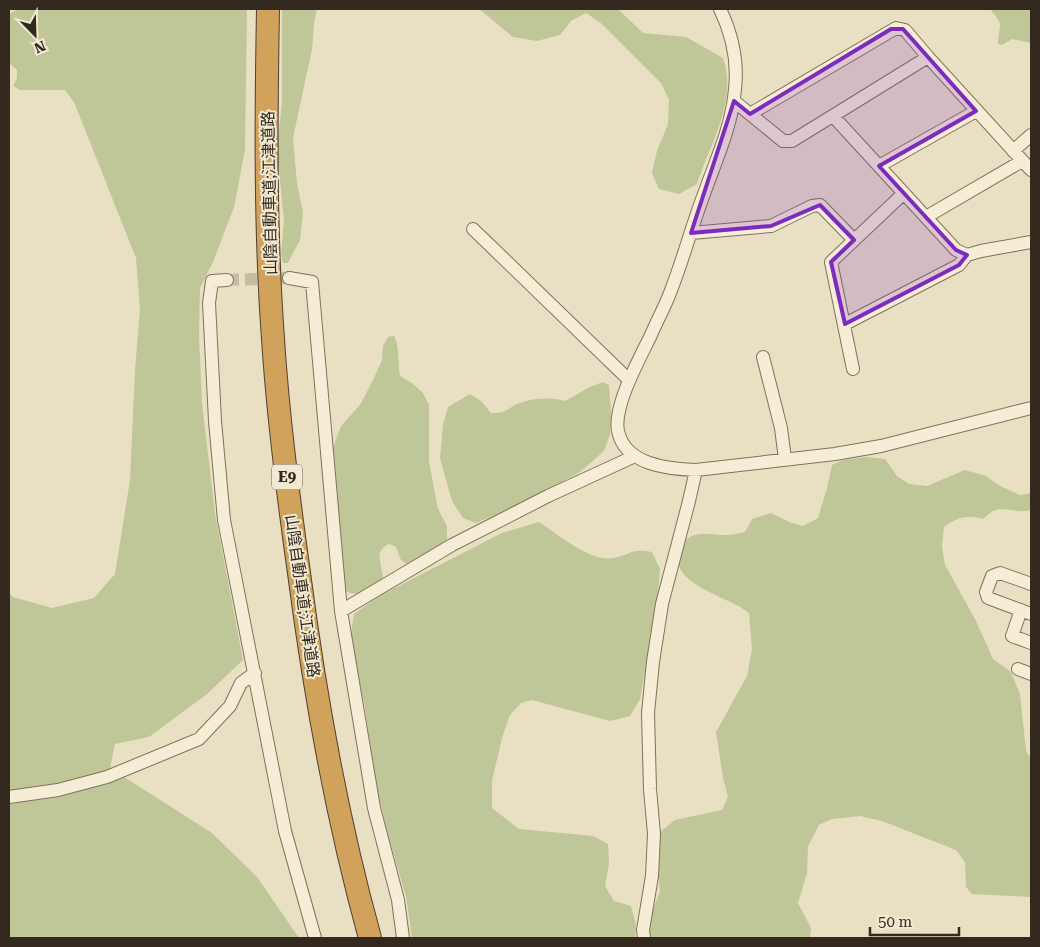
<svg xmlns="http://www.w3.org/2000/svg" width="1040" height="947" viewBox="0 0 1040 947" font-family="'Roboto Serif','Noto Sans JP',serif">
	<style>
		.green { fill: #bfc698 }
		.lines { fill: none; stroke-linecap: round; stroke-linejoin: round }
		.street-tunnel { stroke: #c5bba2; stroke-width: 12; stroke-dasharray: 12 6; stroke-linecap: butt }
		.street-casing { stroke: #81715c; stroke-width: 14 }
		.highway-casing { stroke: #4f4030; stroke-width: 24 }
		.street { stroke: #f5edd5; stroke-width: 12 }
		.highway { stroke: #d0a25c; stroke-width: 22 }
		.marked { fill: #7b2cbf; fill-opacity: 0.2; stroke: #7b2cbf; stroke-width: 4; stroke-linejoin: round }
		.labels { text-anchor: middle; stroke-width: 4; stroke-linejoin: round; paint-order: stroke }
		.shield { fill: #f1e9d2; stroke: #6c6354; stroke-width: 1 }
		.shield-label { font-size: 15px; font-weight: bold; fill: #33291e }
		.street-label { font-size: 16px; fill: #33291e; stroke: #f1e9d2 }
	</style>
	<rect width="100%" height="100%" fill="#e9dfc3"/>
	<path class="green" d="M 18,9 L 247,9 L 245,150 L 234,207 L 213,262 L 200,288 L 199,335 L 202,403 L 215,514 L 243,660 L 207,694 L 149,737 L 115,744 L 110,768 L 212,833 L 257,877 L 299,938 L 10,938 L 9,937 L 9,593 L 13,597 L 52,608 L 94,598 L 115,574 L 130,480 L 135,370 L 140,309 L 136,258 L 74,102 L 65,90 L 20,90 L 13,86 L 17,78 L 17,70 L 9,63 L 9,14 Z
		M 282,9 L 317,9 L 314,23 L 312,49 L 293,138 L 297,184 L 303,212 L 300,240 L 288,263 L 283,263 L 281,253 L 284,221 L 277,150 L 282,101 Z
		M 479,9 L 618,9 L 643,33 L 686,37 L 723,58 C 738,102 710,143 697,184 L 679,194 L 659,189 L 652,173 L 657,151 L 668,124 L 669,100 L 661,83 L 602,24 L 586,13 L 571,21 L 560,35 L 537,41 L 513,37 Z
		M 990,9 L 1031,9 L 1031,43 L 1012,39 L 1002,45 L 998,44 C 999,22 1005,27 990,9 Z
		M 394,336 C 399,342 398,365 400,376 L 412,383 L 423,393 L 429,405 L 429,462 L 438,509 L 447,526 L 447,539 L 441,547 L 406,564 L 401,560 L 396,547 L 389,544 C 374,551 381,562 383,577 C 373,591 359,599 344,590 L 332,450 L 341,426 L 360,405 L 373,380 L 382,360 L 383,346 L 388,337 Z
		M 603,382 L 609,385 L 611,414 L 610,434 L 604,451 L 580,472 L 522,504 L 476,523 L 463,518 L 452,501 L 440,458 L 443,425 L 448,407 L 470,394 L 481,401 L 491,413 C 507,413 505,410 517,404 C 533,398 549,397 565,401 L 590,387 Z
		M 866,457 L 885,459 L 897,476 L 909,484 L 927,486 L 965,470 L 986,476 L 1000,486 L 1020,495 L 1031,493 L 1031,511 L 1030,510 C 1018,514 1005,506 993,511 C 989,513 986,517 983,519 C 966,515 958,517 944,527 L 942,546 L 945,565 L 975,619 L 993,659 L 1011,672 L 1020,694 L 1026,751 L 1031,759 L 1031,897 L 972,894 L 966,887 L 965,862 L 956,850 L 882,821 L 860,816 L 832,819 L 819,825 L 808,846 L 807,873 L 798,903 L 811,928 L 810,938 L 650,938 L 648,920 L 660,892 L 657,859 L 660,832 L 675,820 L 722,810 L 728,797 L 723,778 L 716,732 L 747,676 L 752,649 L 749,613 C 733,598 666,584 680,551 C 684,543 686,537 695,535 C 704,532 716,535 726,535 C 732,535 739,533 745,532 L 752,519 L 771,513 L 789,522 L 803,526 L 818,518 L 827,488 L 832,465 L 843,460 Z
		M 539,522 C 558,534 591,563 614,558 C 632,554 631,548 652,552 L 660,569 L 657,604 L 640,699 L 630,716 L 610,721 L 532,700 L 521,703 L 510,715 L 502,738 L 492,781 L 492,808 L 519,829 L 593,836 L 608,844 L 609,863 L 605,886 L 614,901 L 631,906 L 636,925 L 635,938 L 412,938 L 406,897 L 389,838 L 375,781 L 365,707 L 350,638 L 354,614 L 381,595 L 502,533 Z"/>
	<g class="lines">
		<path class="street-tunnel" d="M 227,280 L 289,278"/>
		<g class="street-casing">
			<path id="street" d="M 720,9 C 732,34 738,62 735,89 C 732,126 716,160 704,194 C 691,228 682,264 668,298 C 663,310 656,323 651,335 C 640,358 613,406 618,431 C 625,465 668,469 696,470 L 835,454 L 881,446 L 1031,408
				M 734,101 L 783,141 L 792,141 L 928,57 L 1031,170
				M 750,114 L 896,28 L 905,30 L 928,57
				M 833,116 L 956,250 L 967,255 L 981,251 L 1031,242
				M 1013,151 L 1031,135
				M 879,166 L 976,111
				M 926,217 L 1022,161
				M 473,229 L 629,380
				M 691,233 L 771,226 L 812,206 L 820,205 L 854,240
				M 289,278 L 312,282 L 341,611 L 374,808 L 398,900 L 403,938
				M 227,280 L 212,281 L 209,303 L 215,421 L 224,520 L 285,831 L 315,938
				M 845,324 L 959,265 L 967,255
				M 763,357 L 781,428 L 785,459
				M 853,369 L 831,262 L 904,193
				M 1031,584 L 1000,573 L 992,576 L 986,592 L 988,598 L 1031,614
				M 1021,610 L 1012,636 L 1031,643
				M 341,611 L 452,545 L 548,496 L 635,456
				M 1018,669 L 1031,674
				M 9,797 L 58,790 L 107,777 L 199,739 L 230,706 L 241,683 L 255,673
				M 644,938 L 643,930 L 652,876 L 654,834 L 650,789 L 648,713 L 653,662 L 662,604 L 689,501 L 696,470"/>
		</g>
		<g class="highway-casing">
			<path id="highway" d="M 268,9 C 266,119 265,229 273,339 C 278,417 288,495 299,573 C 315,696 337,819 370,938"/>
		</g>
		<use href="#street" class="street"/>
		<use href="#highway" class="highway"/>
	</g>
	<path class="marked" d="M 891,29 L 903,29 L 976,111 L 879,166 L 956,250 L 967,255 L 959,265 L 845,324 L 831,262 L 854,240 L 820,205 L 771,226 L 691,233 L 734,101 L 750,114 Z"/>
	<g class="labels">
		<rect class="shield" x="272" y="464.5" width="30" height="25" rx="4"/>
		<g class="shield-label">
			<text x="287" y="482">E9</text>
		</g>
		<g class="street-label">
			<text transform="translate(269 193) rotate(-91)" y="6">山陰自動車道;江津道路</text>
			<text transform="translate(303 596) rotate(82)" y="6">山陰自動車道;江津道路</text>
		</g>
	</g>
	<rect width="1040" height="947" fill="none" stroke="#33291e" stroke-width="20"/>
	<g transform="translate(35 35) rotate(157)" stroke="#f1e9d2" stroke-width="4" paint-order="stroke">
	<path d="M0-4L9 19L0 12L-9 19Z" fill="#33291e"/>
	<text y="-8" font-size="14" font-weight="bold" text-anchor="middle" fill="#33291e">N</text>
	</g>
	<path d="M870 927v8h89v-8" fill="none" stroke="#33291e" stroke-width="2.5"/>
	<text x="878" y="927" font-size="15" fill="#33291e" stroke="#f1e9d2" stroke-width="4" paint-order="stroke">50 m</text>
</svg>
